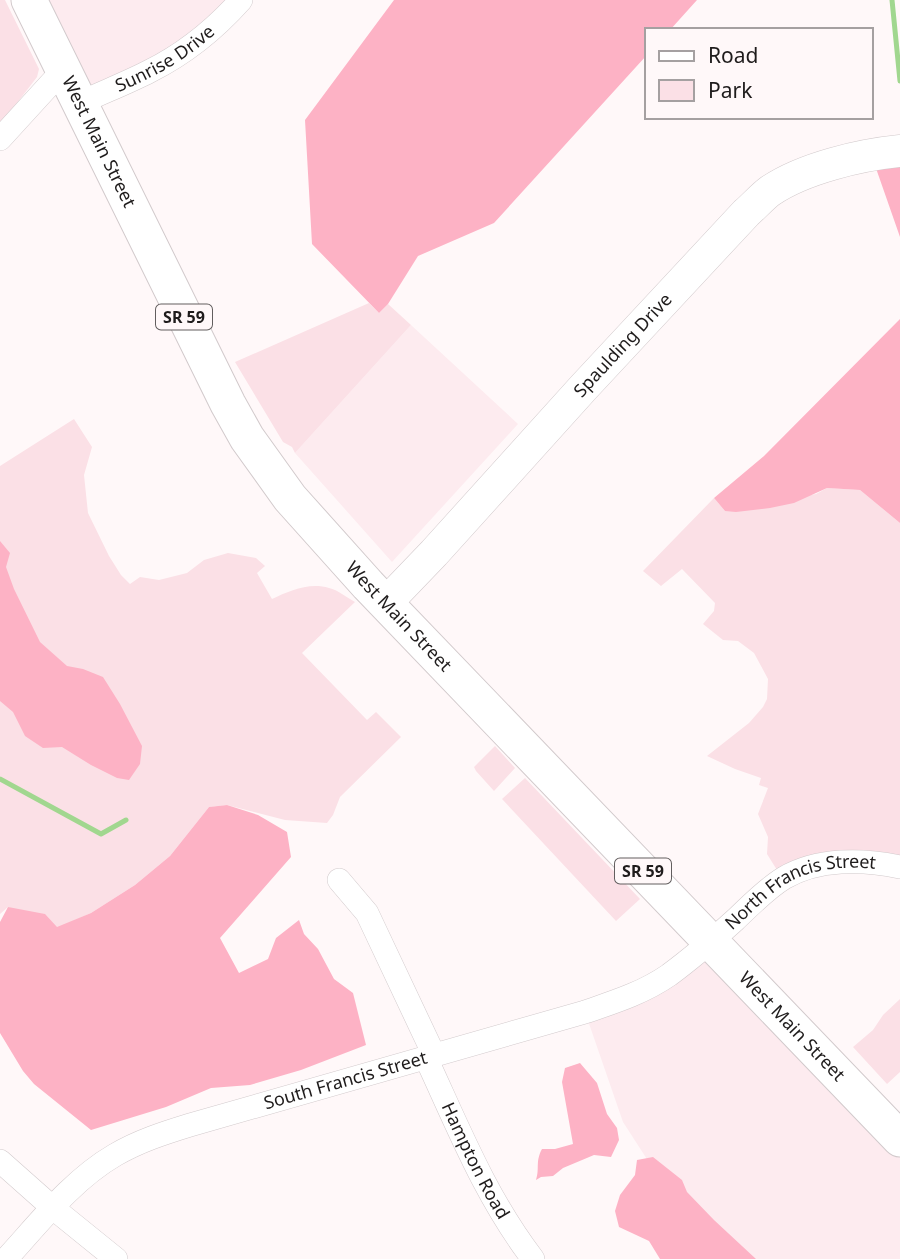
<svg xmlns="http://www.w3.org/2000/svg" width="900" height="1259" viewBox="0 0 900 1259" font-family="'Noto Sans',sans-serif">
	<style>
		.built { fill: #fdebef }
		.green { fill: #fbe0e6 }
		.forest { fill: #fdb2c5 }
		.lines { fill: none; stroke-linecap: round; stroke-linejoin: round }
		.stream { stroke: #a1d78f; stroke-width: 5 }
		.street-casing { stroke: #d2cacc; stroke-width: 24 }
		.secondary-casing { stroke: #d2cacc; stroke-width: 33 }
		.primary-casing { stroke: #d2cacc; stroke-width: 37 }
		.street { stroke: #fff; stroke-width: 23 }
		.secondary { stroke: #fff; stroke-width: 32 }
		.primary { stroke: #fff; stroke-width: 35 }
		.labels { text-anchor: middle; stroke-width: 7; stroke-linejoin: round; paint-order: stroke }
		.shield { fill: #fff8f9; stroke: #625e5e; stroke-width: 2 }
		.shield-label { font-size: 16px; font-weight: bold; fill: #1f1c1c }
		.street-label { font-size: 18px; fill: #1f1c1c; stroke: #fff8f9 }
	</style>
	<rect width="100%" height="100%" fill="#fff8f9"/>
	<path class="built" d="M 29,0 L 241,0 L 236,6 L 80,103 Z
		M 411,325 L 518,424 L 392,562 L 295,453 Z
		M 711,942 L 900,1139 L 900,1259 L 748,1259 L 654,1170 L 623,1122 L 585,1012 Z"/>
	<path class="green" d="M 0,0 L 5,0 L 39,69 L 37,77 L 0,125 Z
		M 369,303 L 379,313 L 388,304 L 411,325 L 295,453 L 292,447 L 283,442 L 235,362 Z
		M 74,419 L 92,447 L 84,475 L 88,513 L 109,556 L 121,575 L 130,584 L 140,577 L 159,580 L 187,573 L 204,560 L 228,553 L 256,558 L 265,566 L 257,573 L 272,599 C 289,591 309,582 329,588 C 338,590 346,597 355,602 L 302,653 L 367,720 L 376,712 L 401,737 L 340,797 L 333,815 L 327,823 L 285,820 L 227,805 L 209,807 L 170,856 L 135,885 L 91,913 L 57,928 L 8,907 L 0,914 L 0,466 Z
		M 827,488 L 860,490 L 900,523 L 900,860 L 777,870 L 767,854 L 768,837 L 758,814 L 768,788 L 759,785 L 761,778 L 735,769 L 707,756 L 749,723 L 763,707 L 767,699 L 768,679 L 754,653 L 738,641 L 723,640 L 703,624 L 714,611 L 715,603 L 682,569 L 661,586 L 643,571 L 714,498 L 725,511 L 816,494 Z
		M 495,746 L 515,768 L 494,791 L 476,771 L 474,767 Z
		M 525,778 L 640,899 L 616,921 L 502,799 Z
		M 900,999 L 900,1072 L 887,1084 L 853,1047 L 873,1030 L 883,1015 Z"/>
	<path class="forest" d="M 394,0 L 697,0 L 670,30 L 646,30 L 646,56 L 494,223 L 418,256 L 388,304 L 379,313 L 312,244 L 305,120 Z
		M 900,151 L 900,237 L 871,154 Z
		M 900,319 L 900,523 L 860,490 L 827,488 L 794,503 L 770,508 L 736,512 L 725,511 L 714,498 L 764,456 Z
		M 0,541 L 10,553 L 6,567 L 14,589 L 40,642 L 67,666 L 83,669 L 103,677 L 120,704 L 142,746 L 140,764 L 129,780 L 117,778 L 91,765 L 62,747 L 43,748 L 25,736 L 13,712 L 0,701 Z
		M 227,805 L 258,815 L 287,832 L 291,857 L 220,938 L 239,973 L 268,959 L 276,938 L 299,920 L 304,934 L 318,949 L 334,979 L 353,993 L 366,1045 L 301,1070 L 250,1085 L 211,1088 L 166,1107 L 91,1130 L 34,1084 L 23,1071 L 0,1033 L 0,922 L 8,907 L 45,914 L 57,927 L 91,913 L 135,885 L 170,856 L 209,807 Z
		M 580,1063 L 597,1083 L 607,1114 L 617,1128 L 619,1140 L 611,1157 L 594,1155 L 563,1168 L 553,1176 L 541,1177 L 536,1180 C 540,1168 535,1162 542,1149 L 555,1149 L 573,1144 L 562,1082 L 565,1068 Z
		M 653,1157 L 682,1180 L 687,1192 L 714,1220 L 756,1259 L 660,1259 L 649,1241 L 619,1227 L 615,1211 L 620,1195 L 635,1175 L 637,1160 Z"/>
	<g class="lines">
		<path class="stream" d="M 892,0 L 900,81
			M 0,779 L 101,834 L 126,820"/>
		<g class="street-casing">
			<g id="street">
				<path id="s1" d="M 80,103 C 103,92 127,83 150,71 C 184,54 216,28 241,0"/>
				<path d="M 0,139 L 63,70"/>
				<path d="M 339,880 L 367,913 L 434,1055"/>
				<path id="s2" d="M 426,1058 C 458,1127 486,1198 533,1259"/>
				<path d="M 0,1161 L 53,1208 L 116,1259"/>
				<path id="s3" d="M 6,1259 C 39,1223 72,1180 115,1155 C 139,1141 164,1133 190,1125 L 585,1012 C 614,1002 643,993 669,975 C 692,958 714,939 735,920 C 751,905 766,889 784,878 C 818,858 863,859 900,867"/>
			</g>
		</g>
		<g class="secondary-casing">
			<g id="secondary">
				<path id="s4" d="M 386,603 L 434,553 L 583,388 L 746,213 C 754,206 762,197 770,191 C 804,168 860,155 900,151"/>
			</g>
		</g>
		<g class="primary-casing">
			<g id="primary">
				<path id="s5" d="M 29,0 L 228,404 L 247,438 L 290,498 L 368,585 L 900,1139"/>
			</g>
		</g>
		<use href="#street" class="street"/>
		<use href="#secondary" class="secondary"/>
		<use href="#primary" class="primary"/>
	</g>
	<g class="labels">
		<g class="shield">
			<rect x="156" y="304.5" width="56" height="25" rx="5"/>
			<rect x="615" y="858.5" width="56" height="25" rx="5"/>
		</g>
		<g class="shield-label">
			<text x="184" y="323">SR 59</text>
			<text x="643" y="877">SR 59</text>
		</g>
		<g class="street-label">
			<text dy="6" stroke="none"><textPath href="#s1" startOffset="96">Sunrise Drive</textPath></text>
			<text dy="6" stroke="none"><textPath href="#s5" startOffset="158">West Main Street</textPath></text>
			<text dy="6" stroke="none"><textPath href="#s4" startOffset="350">Spaulding Drive</textPath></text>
			<text dy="6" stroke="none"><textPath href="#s5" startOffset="724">West Main Street</textPath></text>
			<text dy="6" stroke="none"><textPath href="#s3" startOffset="896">North Francis Street</textPath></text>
			<text dy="6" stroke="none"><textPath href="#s5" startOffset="1292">West Main Street</textPath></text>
			<text dy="6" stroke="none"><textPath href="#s3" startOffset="394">South Francis Street</textPath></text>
			<text dy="6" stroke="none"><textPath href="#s2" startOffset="114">Hampton Road</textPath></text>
		</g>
	</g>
	<rect x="645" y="28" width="228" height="91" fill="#fff8f9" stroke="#a5a0a1" stroke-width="2"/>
	<rect x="659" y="51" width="35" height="10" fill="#ffffff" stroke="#a5a0a1" stroke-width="2"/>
	<text x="708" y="63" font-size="21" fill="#1f1c1c">Road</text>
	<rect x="659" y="80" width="35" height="21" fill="#fbe0e6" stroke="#a5a0a1" stroke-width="2"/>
	<text x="708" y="98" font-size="21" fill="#1f1c1c">Park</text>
</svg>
